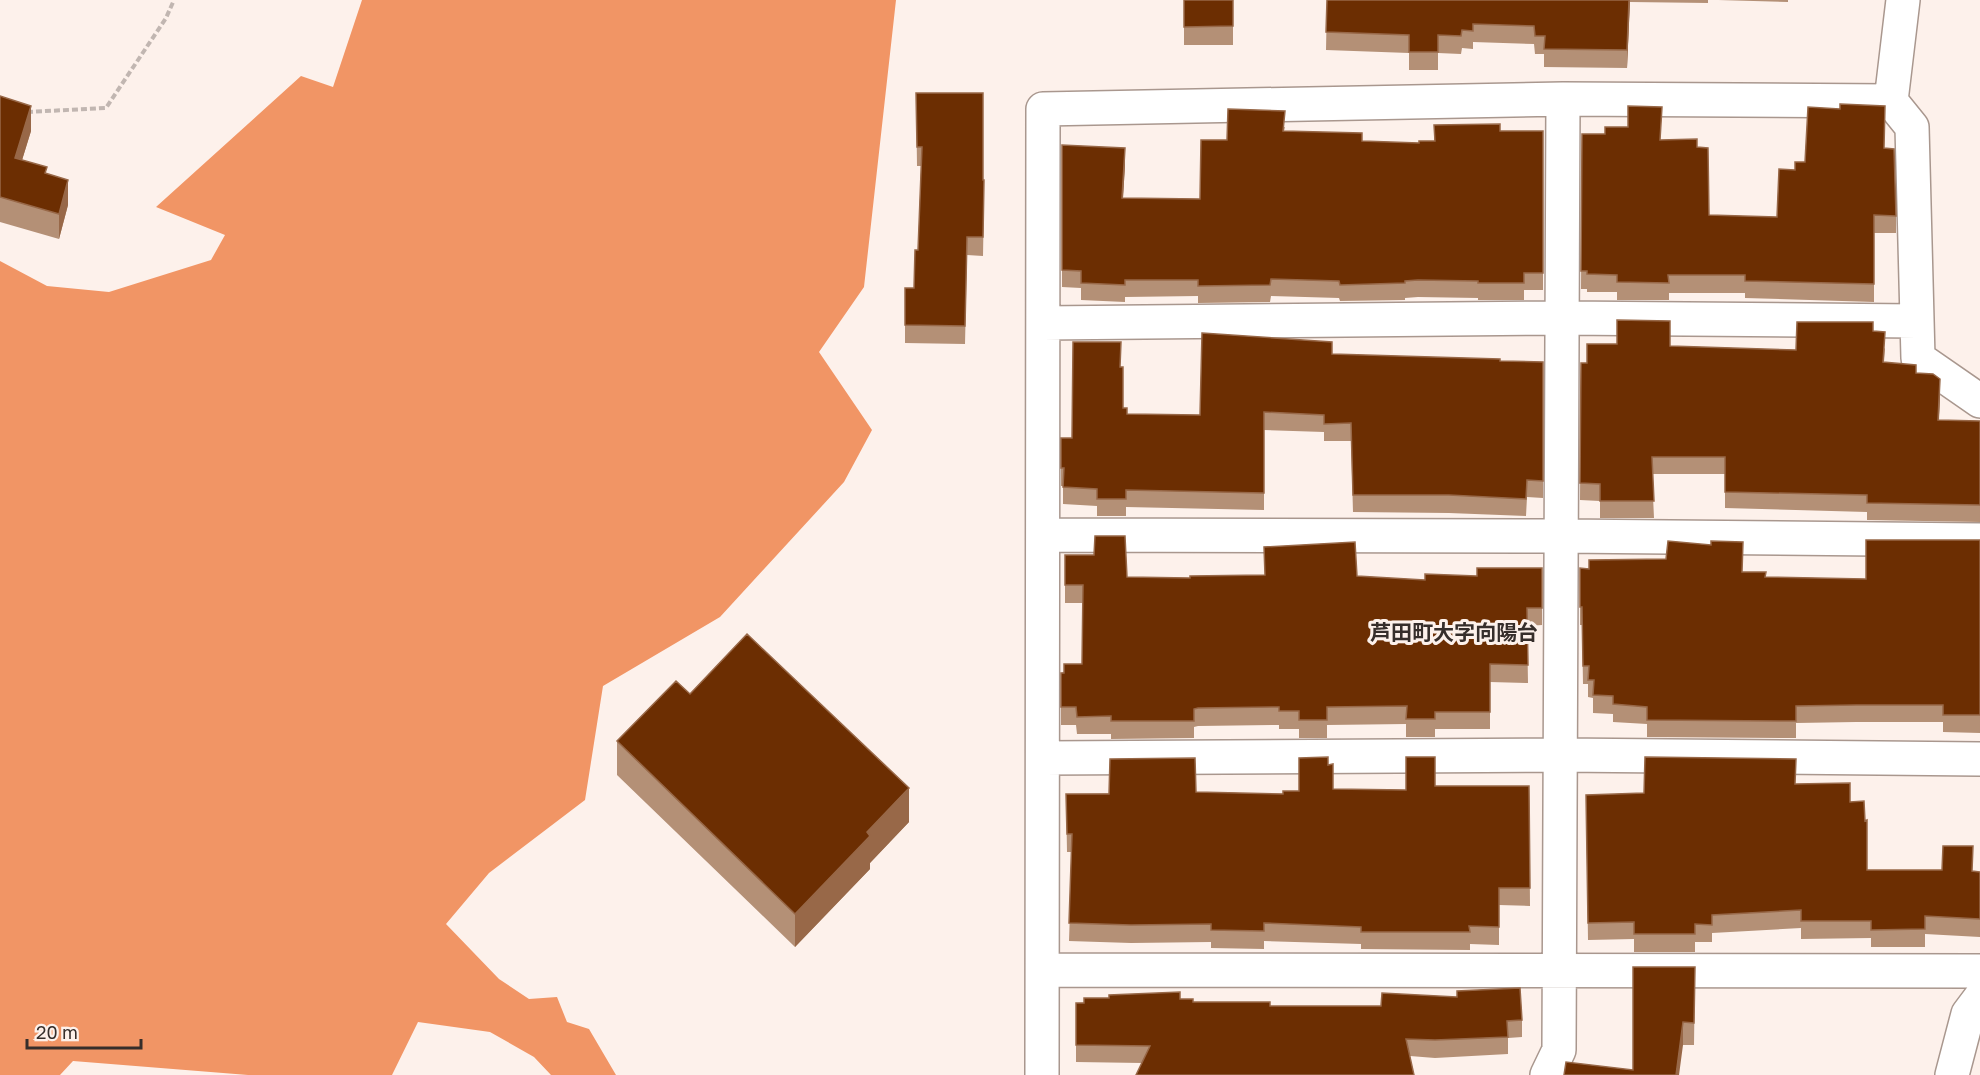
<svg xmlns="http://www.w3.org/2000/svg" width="1980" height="1075" viewBox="0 0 1980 1075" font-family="'Golos Text','Noto Sans JP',sans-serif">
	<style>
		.forest { fill: #f19565 }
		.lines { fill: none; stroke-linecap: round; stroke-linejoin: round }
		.minor-casing { stroke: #a9978e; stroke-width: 36 }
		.path { stroke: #c1b6b1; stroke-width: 4; stroke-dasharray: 6 3; stroke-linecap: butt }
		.minor { stroke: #fff; stroke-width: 33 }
		.wall { fill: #b49076 }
		.shaded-wall { fill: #986848 }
		.building { fill: #6c2e02; stroke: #986848; stroke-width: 1.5 }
		.labels { text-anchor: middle; stroke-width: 6; stroke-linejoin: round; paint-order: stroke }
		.quarter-label { font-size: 21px; font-weight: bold; fill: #362e2b; stroke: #fdf1eb }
	</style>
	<rect width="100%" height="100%" fill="#fdf1eb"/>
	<path class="forest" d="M 362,0 L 896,0 L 864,287 L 819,352 L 872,430 L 844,482 L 720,617 L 603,686 L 585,800 L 489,873 L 446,924 L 499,979 L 529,999 L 557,997 L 567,1022 L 589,1029 L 616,1075 L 551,1075 L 534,1057 L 490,1032 L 418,1022 L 392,1075 L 248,1075 L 73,1061 L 60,1075 L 0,1075 L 0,261 L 47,286 L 109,292 L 211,260 L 225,235 L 156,207 L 301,76 L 333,87 Z"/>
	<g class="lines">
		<g class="minor-casing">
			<path id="minor" d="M 1891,101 L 1903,0
				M 1043,323 L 1562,318 L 1917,321
				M 1043,535 L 1561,536 L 1980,540
				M 1043,758 L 1560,755 L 1980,759
				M 1043,970 L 1980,971
				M 1042,1075 L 1043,109 L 1563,99 L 1891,101 L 1912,127 L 1918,358 L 1980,401
				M 1547,1075 L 1559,1050 L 1563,99
				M 1952,1075 L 1968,1014 L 1980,998"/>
		</g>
		<path class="path" d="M 27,112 L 106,108 L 166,18 L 174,0"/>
		<use href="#minor" class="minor"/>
	</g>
	<path class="wall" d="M 1184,0 L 1233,0 L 1233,45 L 1184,45 Z
		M 1327,0 L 1708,0 L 1708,3 L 1630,2 L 1627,68 L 1544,67 L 1544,54 L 1535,54 L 1534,44 L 1473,42 L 1473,49 L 1462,48 L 1461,54 L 1438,53 L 1438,70 L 1409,70 L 1409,53 L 1326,50 Z
		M 1718,0 L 1788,0 L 1788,2 Z
		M 916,93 L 983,180 L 984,198 L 983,256 L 967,255 L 965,344 L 905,343 L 905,288 L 914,288 L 918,250 L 921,166 L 917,166 Z
		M 0,96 L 31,131 L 22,160 L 47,174 L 68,205 L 59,239 L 0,222 Z
		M 1434,125 L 1500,131 L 1543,131 L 1543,290 L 1524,290 L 1524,300 L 1478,300 L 1478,298 L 1418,297 L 1405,298 L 1405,300 L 1340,301 L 1339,298 L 1271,296 L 1270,302 L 1198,303 L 1198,296 L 1125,297 L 1125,302 L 1081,300 L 1081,288 L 1062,287 L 1062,145 L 1125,165 L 1123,198 L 1200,199 L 1227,140 L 1285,127 L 1284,131 L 1362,141 L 1419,143 L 1434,141 Z
		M 1582,134 L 1661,140 L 1697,147 L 1709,215 L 1777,217 L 1795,170 L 1805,162 L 1884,148 L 1896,216 L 1896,233 L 1874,233 L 1874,302 L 1745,298 L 1745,293 L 1669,293 L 1669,300 L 1617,300 L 1617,292 L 1587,292 L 1587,289 L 1581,289 Z
		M 1873,331 L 1885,349 L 1884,362 L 1916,373 L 1940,396 L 1939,421 L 1980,421 L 1980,522 L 1867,520 L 1867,512 L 1725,508 L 1725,474 L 1652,474 L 1654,518 L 1600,518 L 1600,501 L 1580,500 L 1581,363 L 1587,363 L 1670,346 L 1796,350 Z
		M 1332,354 L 1500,361 L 1543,362 L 1543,498 L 1527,497 L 1526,516 L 1449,513 L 1353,512 L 1351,441 L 1324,441 L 1324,432 L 1264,430 L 1264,510 L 1126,507 L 1126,516 L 1097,516 L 1097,506 L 1063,504 L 1063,486 L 1061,486 L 1061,438 L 1072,438 L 1121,367 L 1123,408 L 1127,414 L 1200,415 Z
		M 1980,540 L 1980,733 L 1943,732 L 1943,722 L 1856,722 L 1796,723 L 1796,738 L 1647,737 L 1647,724 L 1613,722 L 1613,714 L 1593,713 L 1593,698 L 1588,697 L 1588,684 L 1583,684 L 1582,625 L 1580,625 L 1580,568 L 1742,572 L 1766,577 L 1866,579 Z
		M 1065,555 L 1127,577 L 1190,578 L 1357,576 L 1425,580 L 1477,576 L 1542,568 L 1542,625 L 1527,626 L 1528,683 L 1490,682 L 1490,729 L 1435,729 L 1435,737 L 1406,737 L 1406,724 L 1327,725 L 1327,738 L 1299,738 L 1299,729 L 1279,729 L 1279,725 L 1198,726 L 1194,727 L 1194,738 L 1111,739 L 1111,734 L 1077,734 L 1076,725 L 1061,725 L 1061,673 L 1082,664 L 1083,603 L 1065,603 Z
		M 690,694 L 909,822 L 870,863 L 870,869 L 795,947 L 617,775 L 617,741 Z
		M 1328,765 L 1333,789 L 1406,790 L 1435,786 L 1529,786 L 1530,906 L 1499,905 L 1499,945 L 1470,944 L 1470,950 L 1361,949 L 1361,944 L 1264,941 L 1264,949 L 1211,948 L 1211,942 L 1131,943 L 1069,941 L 1072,852 L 1067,852 L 1066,794 L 1196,792 L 1283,794 L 1299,791 Z
		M 1795,784 L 1850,802 L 1867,870 L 1980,872 L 1980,937 L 1925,934 L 1925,947 L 1871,947 L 1871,938 L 1801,939 L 1801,928 L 1712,933 L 1712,942 L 1695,942 L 1695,952 L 1634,952 L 1634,939 L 1588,940 L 1586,795 L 1644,793 Z
		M 1695,967 L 1694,1045 L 1683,1045 L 1633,1070 Z
		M 1180,999 L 1193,1002 L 1522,1020 L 1522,1037 L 1508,1038 L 1508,1054 L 1435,1058 L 1410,1056 L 1142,1063 L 1076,1062 L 1076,1003 Z"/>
	<path class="shaded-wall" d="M 1629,0 L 1630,0 L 1627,68 L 1627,50 Z
		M 31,106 L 31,131 L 15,183 L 15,158 Z
		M 1125,148 L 1125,165 L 1122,214 L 1122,198 Z
		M 68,180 L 68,205 L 59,239 L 59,214 Z
		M 1940,379 L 1940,396 L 1938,437 L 1938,420 Z
		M 909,788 L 909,822 L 870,863 L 870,869 L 795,947 L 795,914 L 867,832 Z
		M 1683,1022 L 1683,1045 L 1679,1075 L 1676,1075 Z"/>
	<path class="building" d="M 1184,0 L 1233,0 L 1233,26 L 1184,27 Z
		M 1327,0 L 1629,0 L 1627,50 L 1544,49 L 1545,36 L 1535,36 L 1534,26 L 1473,24 L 1473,31 L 1462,30 L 1461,36 L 1438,35 L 1438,52 L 1409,52 L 1409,35 L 1326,32 Z
		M 916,93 L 983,93 L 983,180 L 984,180 L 983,237 L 967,237 L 965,326 L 905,325 L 905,288 L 914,288 L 915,250 L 918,250 L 922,147 L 917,147 Z
		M 0,96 L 31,106 L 15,158 L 47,167 L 45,173 L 68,180 L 59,214 L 0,197 Z
		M 1840,104 L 1885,106 L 1884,148 L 1894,149 L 1896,216 L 1874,215 L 1874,284 L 1745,281 L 1745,275 L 1668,275 L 1669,283 L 1617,282 L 1617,275 L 1587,274 L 1587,271 L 1581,271 L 1582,134 L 1605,134 L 1605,127 L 1628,127 L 1628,106 L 1662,107 L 1660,140 L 1697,139 L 1697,147 L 1708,148 L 1709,215 L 1777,217 L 1779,169 L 1795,170 L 1795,162 L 1805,162 L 1808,107 L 1840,109 Z
		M 1228,109 L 1285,111 L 1283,131 L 1362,133 L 1362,141 L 1419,143 L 1419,141 L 1435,141 L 1434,125 L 1500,124 L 1500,131 L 1543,131 L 1543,273 L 1524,273 L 1524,283 L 1478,283 L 1478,281 L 1418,280 L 1405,281 L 1405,283 L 1340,285 L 1339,281 L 1271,279 L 1270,285 L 1198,286 L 1198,280 L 1125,280 L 1125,285 L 1081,283 L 1081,271 L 1062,270 L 1062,145 L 1125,148 L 1122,198 L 1200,199 L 1201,140 L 1227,140 Z
		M 1617,320 L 1670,321 L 1670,346 L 1796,350 L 1797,322 L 1873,322 L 1873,331 L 1885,332 L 1883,362 L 1916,365 L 1916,373 L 1933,374 L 1940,379 L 1938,420 L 1980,421 L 1980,505 L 1867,503 L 1867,495 L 1725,492 L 1725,457 L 1652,457 L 1654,501 L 1600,501 L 1600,484 L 1580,483 L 1581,363 L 1587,363 L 1587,344 L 1617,344 Z
		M 1202,333 L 1332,342 L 1332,354 L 1500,359 L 1500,361 L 1543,362 L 1543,481 L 1527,480 L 1526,499 L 1449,495 L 1353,495 L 1351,423 L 1324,424 L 1324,415 L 1264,412 L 1264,493 L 1126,490 L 1126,499 L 1097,499 L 1097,489 L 1063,487 L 1064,468 L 1061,468 L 1061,438 L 1072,438 L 1073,342 L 1121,342 L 1120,367 L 1123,367 L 1123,408 L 1127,408 L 1127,414 L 1200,415 Z
		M 1095,536 L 1125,536 L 1127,577 L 1190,578 L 1190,576 L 1265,575 L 1264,547 L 1355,542 L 1357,576 L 1425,580 L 1425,574 L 1477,576 L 1477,568 L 1542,568 L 1542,608 L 1527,608 L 1528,665 L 1490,664 L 1490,712 L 1435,712 L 1435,719 L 1406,719 L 1407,706 L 1327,707 L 1327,720 L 1299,720 L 1299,711 L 1279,711 L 1279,707 L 1198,708 L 1194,709 L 1194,721 L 1111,721 L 1111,716 L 1077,717 L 1076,707 L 1061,707 L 1061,673 L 1064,673 L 1064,664 L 1082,664 L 1083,585 L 1065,585 L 1065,555 L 1094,555 Z
		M 1866,540 L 1980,540 L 1980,715 L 1943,715 L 1943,705 L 1856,705 L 1796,706 L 1796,721 L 1647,720 L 1647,707 L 1613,704 L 1613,696 L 1593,695 L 1594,680 L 1588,680 L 1589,666 L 1583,666 L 1582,607 L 1580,607 L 1580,568 L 1589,569 L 1589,560 L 1666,559 L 1668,541 L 1711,545 L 1711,541 L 1743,542 L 1742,572 L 1766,572 L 1765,577 L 1866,579 Z
		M 747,634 L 909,788 L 867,832 L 870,836 L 795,914 L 617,741 L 676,681 L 690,694 Z
		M 1328,757 L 1328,765 L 1333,764 L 1333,789 L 1406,790 L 1406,757 L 1435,757 L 1435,786 L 1529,786 L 1530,888 L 1499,888 L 1499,927 L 1469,926 L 1470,932 L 1361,932 L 1361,927 L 1264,923 L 1264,931 L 1211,930 L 1211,924 L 1131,925 L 1069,923 L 1072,834 L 1067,834 L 1066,794 L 1109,794 L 1110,759 L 1195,758 L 1196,792 L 1283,794 L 1283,791 L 1299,791 L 1299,758 Z
		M 1645,757 L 1796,759 L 1795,784 L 1850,783 L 1850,802 L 1864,801 L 1865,821 L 1867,820 L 1867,870 L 1942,870 L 1943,846 L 1973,846 L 1972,871 L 1980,872 L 1980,919 L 1925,916 L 1925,929 L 1871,930 L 1871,921 L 1801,921 L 1801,910 L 1712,915 L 1712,925 L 1695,924 L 1695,934 L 1634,934 L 1634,922 L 1588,923 L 1586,795 L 1644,793 Z
		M 1633,967 L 1695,967 L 1694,1023 L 1683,1022 L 1676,1075 L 1564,1075 L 1566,1062 L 1633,1070 Z
		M 1520,988 L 1522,1020 L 1507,1021 L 1508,1037 L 1435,1040 L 1406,1039 L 1414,1075 L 1136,1075 L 1150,1046 L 1076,1045 L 1076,1003 L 1084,1003 L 1084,998 L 1109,998 L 1109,995 L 1180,992 L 1180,999 L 1193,999 L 1193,1002 L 1270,1002 L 1270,1006 L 1381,1006 L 1382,993 L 1457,997 L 1457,991 Z"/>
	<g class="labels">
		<g class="quarter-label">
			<text x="1454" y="640">芦田町大字向陽台</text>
		</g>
	</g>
	<path d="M27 1039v9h114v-9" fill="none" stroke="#362e2b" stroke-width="3"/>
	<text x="36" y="1039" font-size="18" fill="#362e2b" stroke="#fdf1eb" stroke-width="4.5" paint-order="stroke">20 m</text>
</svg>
